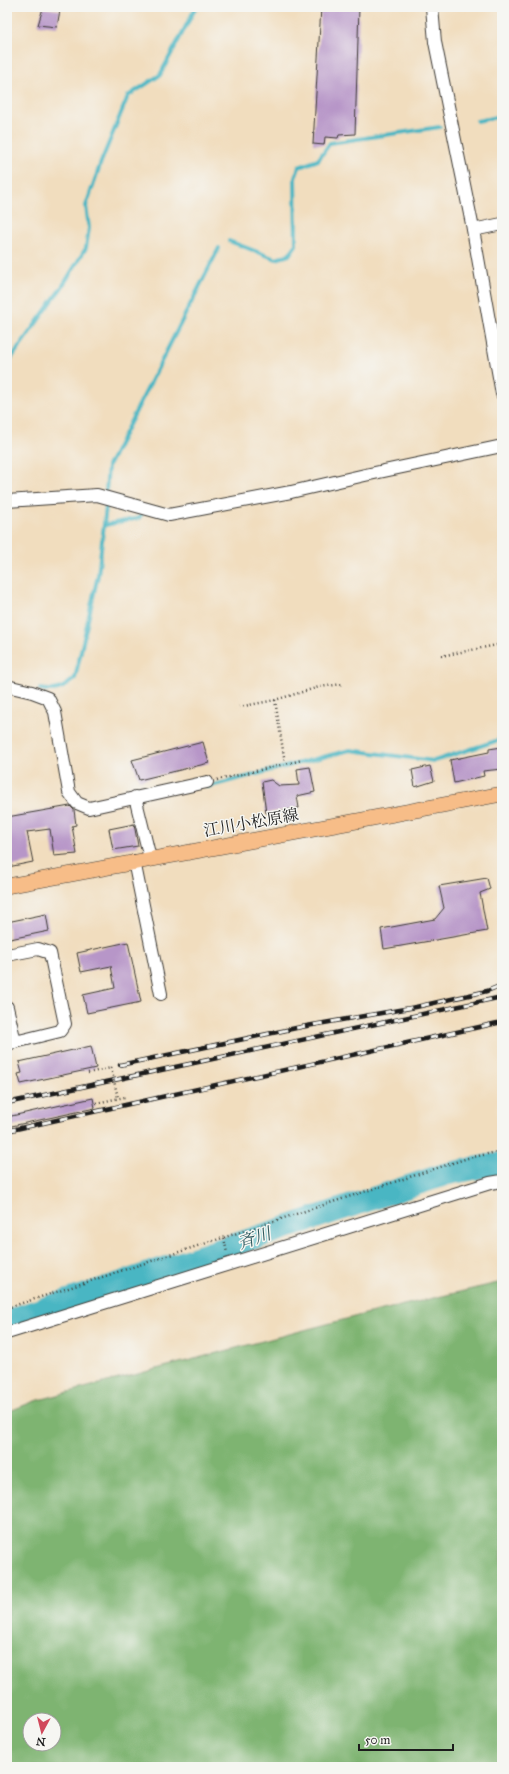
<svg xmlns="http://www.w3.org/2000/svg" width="509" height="1774" viewBox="0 0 509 1774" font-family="'IM FELL Great Primer','Noto Serif JP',serif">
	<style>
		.forest { fill: #7eb471; stroke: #4d6846; fill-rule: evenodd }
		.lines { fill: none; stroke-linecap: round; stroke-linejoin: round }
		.stream { stroke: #48b6c3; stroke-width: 4 }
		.river { stroke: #48b6c3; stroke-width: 23 }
		.building { fill: #b796c8 }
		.minor-casing { stroke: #3c3934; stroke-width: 14 }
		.major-casing { stroke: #3c3934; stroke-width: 16 }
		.path { stroke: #3c3934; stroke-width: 2.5; stroke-dasharray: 1 3; stroke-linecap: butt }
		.minor { stroke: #fff; stroke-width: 12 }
		.major { stroke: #f7bd88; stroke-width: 15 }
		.rail-casing { stroke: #1c1c1c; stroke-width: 4.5 }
		.rail { stroke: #f6f6f2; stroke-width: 3; stroke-dasharray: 9; stroke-linecap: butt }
		.path-bridge { stroke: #3c3934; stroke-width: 2.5; stroke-dasharray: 1 3; stroke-linecap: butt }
		.labels { text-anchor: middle; stroke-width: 3; stroke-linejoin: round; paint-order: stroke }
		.street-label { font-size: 16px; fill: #1c1c1c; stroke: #f6f6f2 }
		.water-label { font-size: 17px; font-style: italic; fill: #2e5a5f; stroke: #f6f6f2 }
	</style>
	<rect width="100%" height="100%" fill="#f6f6f2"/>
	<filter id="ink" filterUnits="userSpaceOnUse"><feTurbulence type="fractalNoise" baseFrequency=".025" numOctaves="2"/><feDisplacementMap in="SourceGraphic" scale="8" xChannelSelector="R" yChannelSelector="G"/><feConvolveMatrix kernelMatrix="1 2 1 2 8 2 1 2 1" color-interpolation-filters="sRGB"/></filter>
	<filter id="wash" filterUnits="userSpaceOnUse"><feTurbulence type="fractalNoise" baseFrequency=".012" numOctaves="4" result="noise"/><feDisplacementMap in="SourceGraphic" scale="16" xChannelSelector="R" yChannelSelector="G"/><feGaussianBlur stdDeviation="0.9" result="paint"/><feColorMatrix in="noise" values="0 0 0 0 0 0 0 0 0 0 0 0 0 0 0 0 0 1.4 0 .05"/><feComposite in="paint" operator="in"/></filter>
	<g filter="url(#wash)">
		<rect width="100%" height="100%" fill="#f1ddbe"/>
		<path class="forest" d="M 502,1282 L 502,1767 L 7,1767 L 7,1412 L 35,1401 L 365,1314 ZM 30,1720 L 54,1720 L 54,1744 L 30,1744 Z"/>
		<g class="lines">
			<path class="stream" d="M 477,121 L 502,116
				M 229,241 L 276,259 L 289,255 L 296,245 L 295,178 L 299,167 L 318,160 L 330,143 L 440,127
				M 7,364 L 62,287 L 86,248 L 89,228 L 86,206 L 101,162 L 128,96 L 160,75 L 196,7
				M 106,492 L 108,466 L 219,248
				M 105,525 L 139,518 L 143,512
				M 40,689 C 56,692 63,689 75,678 L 98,575 L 106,507
				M 207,787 L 350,750 L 434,761 L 502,739"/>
			<path class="river" d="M 7,1321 L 446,1174 L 502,1163"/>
		</g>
		<g id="blocks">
			<path class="building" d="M 321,7 L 359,7 L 355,134 L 339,135 L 338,138 L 325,137 L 324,145 L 313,144 Z
				M 43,8 L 60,10 L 57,27 L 38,25 Z
				M 203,742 L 209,763 L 139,780 L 132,760 Z
				M 502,747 L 502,769 L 483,771 L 484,776 L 454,783 L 450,760 L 489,752 L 489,749 Z
				M 430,766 L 434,781 L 415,787 L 412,770 Z
				M 310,767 L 315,792 L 297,796 L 299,808 L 266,813 L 262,782 L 271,780 L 279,786 L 299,785 L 297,769 Z
				M 70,806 L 74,810 L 76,825 L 72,826 L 77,854 L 54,856 L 50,829 L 27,832 L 33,862 L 8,867 L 7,817 Z
				M 134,824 L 138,846 L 113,850 L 109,829 Z
				M 487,878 L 490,889 L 480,893 L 487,931 L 384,949 L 381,929 L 435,919 L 444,908 L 439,886 Z
				M 46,914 L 49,931 L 10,939 L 7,922 Z
				M 128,942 L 141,1002 L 87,1013 L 83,995 L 115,988 L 111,966 L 81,972 L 77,953 Z
				M 91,1046 L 96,1068 L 21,1084 L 18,1074 L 22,1073 L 19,1062 Z
				M 93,1098 L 95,1108 L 7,1127 L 7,1117 Z"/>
		</g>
	</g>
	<g filter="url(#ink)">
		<use href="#blocks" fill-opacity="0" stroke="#3c3934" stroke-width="1"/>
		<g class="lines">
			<g class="minor-casing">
				<path id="minor" d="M 432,7 L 435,42 L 472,224 L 502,394
					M 473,230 L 502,224
					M 7,501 L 97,495 L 169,515 L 291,492 L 365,475 L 502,446
					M 7,686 L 32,692 L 48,698 L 55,712 L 69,792 L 77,803 L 89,808 L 207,782
					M 135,797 L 150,858
					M 134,861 L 161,994
					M 7,955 L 38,949 L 50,953 L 65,1024 L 60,1031 L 7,1044
					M 7,1007 L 15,1042
					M 7,1333 L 490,1183 L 502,1181"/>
			</g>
			<g class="major-casing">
				<path id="major" d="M 7,886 L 502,794"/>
			</g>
			<path class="path" d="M 441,656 L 502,644
				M 275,700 L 285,763
				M 239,707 L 275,700 L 319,687 L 343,684
				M 217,780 L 302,760
				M 88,1073 L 111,1068 L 110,1064
				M 96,1103 L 125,1097
				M 224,1238 L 227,1253
				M 7,1308 L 468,1158 L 502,1151"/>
			<use href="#minor" class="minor"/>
			<use href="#major" class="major"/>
			<g class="rail-casing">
				<path id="rail" d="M 120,1065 L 301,1027 L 416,1007 L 487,991 L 502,985
					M 7,1103 L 502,997
					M 7,1131 L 502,1022"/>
			</g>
			<use href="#rail" class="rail"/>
			<path class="path-bridge" d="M 111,1068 L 118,1098"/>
		</g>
	</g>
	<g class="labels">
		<g class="street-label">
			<text transform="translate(251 822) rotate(-10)" y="6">江川小松原線</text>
		</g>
		<g class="water-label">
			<text transform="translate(254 1238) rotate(-19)" y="6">斉川</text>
		</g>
	</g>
	<rect width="509" height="1774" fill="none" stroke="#f6f6f2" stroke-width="24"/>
	<g transform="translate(42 1732) rotate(187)"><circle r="19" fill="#f6f6f2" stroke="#9f9f9c"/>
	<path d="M0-3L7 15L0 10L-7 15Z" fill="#d1495b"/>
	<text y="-6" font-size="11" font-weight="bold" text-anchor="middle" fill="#1c1c1c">N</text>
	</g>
	<path d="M359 1744v6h94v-6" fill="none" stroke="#1c1c1c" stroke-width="2"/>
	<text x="365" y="1744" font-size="12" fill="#1c1c1c" stroke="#f6f6f2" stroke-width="3" paint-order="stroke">50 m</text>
</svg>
